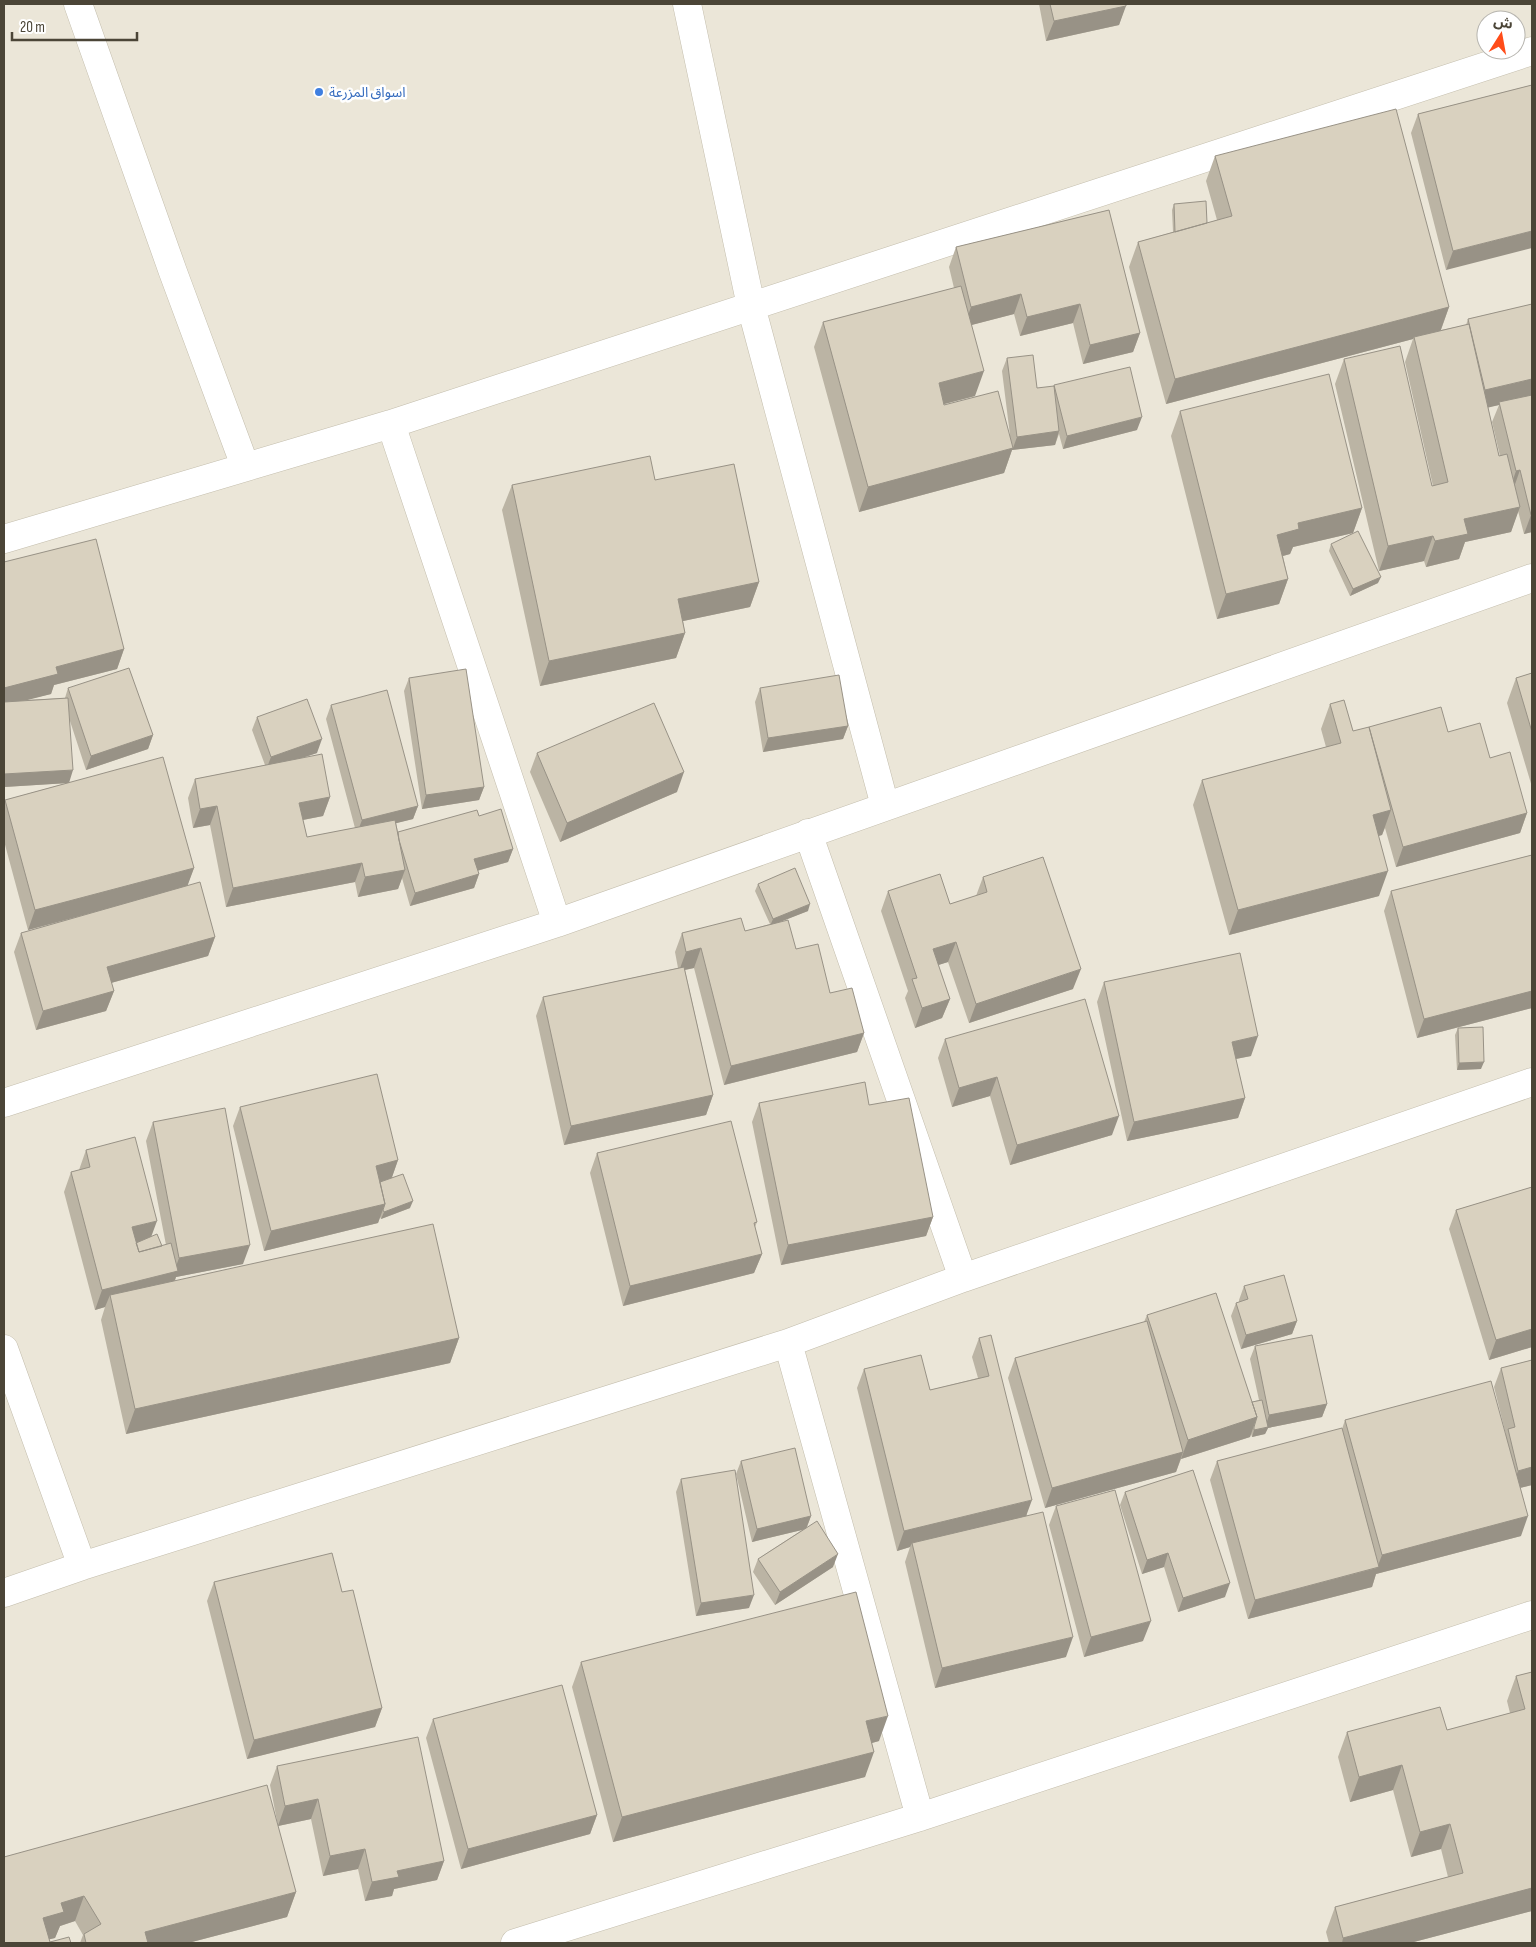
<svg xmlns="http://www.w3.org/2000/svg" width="1536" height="1947" viewBox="0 0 1536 1947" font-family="'Sofia Sans Condensed','Noto Sans Arabic',sans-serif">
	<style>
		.residential { fill: #ebe6d8; fill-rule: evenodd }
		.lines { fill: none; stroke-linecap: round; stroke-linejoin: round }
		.street-casing { stroke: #c3bdac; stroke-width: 29 }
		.street { stroke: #fff; stroke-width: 28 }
		.wall { fill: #bbb4a4; fill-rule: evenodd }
		.shaded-wall { fill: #989286 }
		.building { fill: #d9d1bf; stroke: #989286 }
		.shop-dot { fill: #3f7fe0; stroke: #fff; stroke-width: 2 }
		.labels { text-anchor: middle; stroke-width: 5; stroke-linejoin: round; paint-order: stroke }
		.shop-label { font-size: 14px; fill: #366cbe; stroke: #fff; text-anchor: start }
	</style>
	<rect width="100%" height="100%" fill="#f6f3ea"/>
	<path class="residential" d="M 4,4 L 1532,4 L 1532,1943 L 4,1943 ZM 1486,20 L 1516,20 L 1516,50 L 1486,50 Z"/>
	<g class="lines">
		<g class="street-casing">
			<path id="street" d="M 78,4 L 173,272 L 245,466
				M 687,4 L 751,306 L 885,806
				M 391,424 L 557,923
				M 4,539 L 391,424 L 1532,51
				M 808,833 L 963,1278
				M 4,1103 L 557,923 L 1532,578
				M 788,1343 L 920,1817
				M 4,1349 L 82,1566
				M 4,1593 L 82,1566 L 788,1343 L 963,1278 L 1532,1082
				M 515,1943 L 920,1817 L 1532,1615"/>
		</g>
		<use href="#street" class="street"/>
	</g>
	<path class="wall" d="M 1039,4 L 1126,4 L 1119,25 L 1046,41 Z
		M 1532,85 L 1446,270 L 1411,133 L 1418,114 Z
		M 1215,156 L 1449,307 L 1441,330 L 1466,325 L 1468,319 L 1532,304 L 1532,532 L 1524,534 L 1518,511 L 1511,532 L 1465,542 L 1459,559 L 1426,567 L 1424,561 L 1379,571 L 1335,384 L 1344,359 L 1432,486 L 1433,486 L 1405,362 L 1413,339 L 1166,404 L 1129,267 L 1138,242 L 1173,232 L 1172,210 L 1174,204 L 1207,223 L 1217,220 L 1206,181 ZM 1499,405 L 1492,422 L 1500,456 L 1499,456 L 1488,407 Z
		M 1109,210 L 1140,333 L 1133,352 L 1083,364 L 1073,323 L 1020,336 L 1014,314 L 971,325 L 975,396 L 944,404 L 944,405 L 1010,435 L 1002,371 L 1007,358 L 1037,388 L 1054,387 L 1054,385 L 1137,430 L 1063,449 L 1059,434 L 1055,445 L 1012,450 L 1004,473 L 859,512 L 814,347 L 823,322 L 954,288 L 949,267 L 956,247 Z
		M 1180,411 L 1362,508 L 1353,533 L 1293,547 L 1290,554 L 1283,556 L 1288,579 L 1279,604 L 1217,619 L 1171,436 Z
		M 655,480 L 759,582 L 750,607 L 683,621 L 685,633 L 676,658 L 540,686 L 502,510 L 512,485 Z
		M 1331,544 L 1378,583 L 1350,596 L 1329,551 Z
		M 4,562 L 124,649 L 117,669 L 54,685 L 51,694 L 25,700 L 65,698 L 68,688 L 153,735 L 148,749 L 86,770 L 70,721 L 69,783 L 194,868 L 187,886 L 215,937 L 208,956 L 111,983 L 114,991 L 106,1011 L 36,1030 L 14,952 L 21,933 L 95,912 L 28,930 L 4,841 L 4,802 L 5,800 L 67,783 L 4,787 Z
		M 1532,673 L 1532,787 L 1507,703 L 1516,678 Z
		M 409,678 L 484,787 L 479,800 L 422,809 L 404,691 Z
		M 760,688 L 848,726 L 843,739 L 763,752 L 755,702 Z
		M 1330,704 L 1353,731 L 1448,732 L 1490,758 L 1527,813 L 1520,833 L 1396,867 L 1385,828 L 1382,835 L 1378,836 L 1379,896 L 1229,935 L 1193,805 L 1202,780 L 1326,747 L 1321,729 Z
		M 331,705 L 418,806 L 413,819 L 396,823 L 398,832 L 479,816 L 513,849 L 508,862 L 477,871 L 479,874 L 474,888 L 410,906 L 402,878 L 398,889 L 358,897 L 355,882 L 226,907 L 210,825 L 193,828 L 188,798 L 195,779 L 265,765 L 252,730 L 257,717 L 317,753 L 299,759 L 330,797 L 323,816 L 303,820 L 307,837 L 355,828 L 326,719 Z
		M 537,753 L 677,792 L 560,842 L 530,772 Z
		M 1532,855 L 1532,1008 L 1417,1038 L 1384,911 L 1391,891 Z
		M 983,877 L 1073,989 L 969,1023 L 948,962 L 938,965 L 950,999 L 942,1018 L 915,1028 L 905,998 L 908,991 L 881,911 L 888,891 L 950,904 L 976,896 Z
		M 758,884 L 808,911 L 779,922 L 796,949 L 830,993 L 864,1033 L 857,1052 L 724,1085 L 694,968 L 685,970 L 713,1095 L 706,1115 L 564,1145 L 536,1016 L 543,997 L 678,968 L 675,952 L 682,933 L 745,931 L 770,924 L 755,891 Z
		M 1104,982 L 1251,1056 L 1236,1059 L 1245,1098 L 1238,1118 L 1127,1141 L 1097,1002 Z
		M 1458,1028 L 1481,1069 L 1457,1070 L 1455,1035 Z
		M 945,1039 L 1112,1135 L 1010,1165 L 990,1096 L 952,1107 L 938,1058 Z
		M 759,1103 L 869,1105 L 933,1217 L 926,1236 L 781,1265 L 752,1122 Z
		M 240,1107 L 398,1160 L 392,1177 L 410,1208 L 381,1219 L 380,1217 L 378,1223 L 264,1251 L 233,1126 Z
		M 153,1122 L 243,1264 L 176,1277 L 175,1281 L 459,1338 L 450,1363 L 126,1434 L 101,1320 L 105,1307 L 95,1310 L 64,1192 L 71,1172 L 79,1170 L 86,1150 L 151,1236 L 162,1246 L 166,1245 L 146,1141 Z
		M 597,1153 L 757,1222 L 755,1227 L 762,1254 L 754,1273 L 623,1306 L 590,1173 Z
		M 1532,1187 L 1532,1347 L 1489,1360 L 1449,1229 L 1456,1210 Z
		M 1244,1286 L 1297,1321 L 1292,1334 L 1241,1349 L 1231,1316 L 1236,1303 L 1239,1302 L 1239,1300 Z
		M 1147,1315 L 1252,1402 L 1259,1400 L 1250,1359 L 1255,1346 L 1327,1404 L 1322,1417 L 1268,1428 L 1265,1434 L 1252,1437 L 1251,1434 L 1250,1437 L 1181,1459 L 1176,1472 L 1045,1508 L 1008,1378 L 1015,1358 L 1144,1322 Z
		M 979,1338 L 1027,1516 L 1066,1657 L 935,1688 L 905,1562 L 910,1547 L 897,1551 L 857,1388 L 864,1369 L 930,1390 L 978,1378 L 972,1357 Z
		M 1532,1360 L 1532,1485 L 1520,1488 L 1521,1536 L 1376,1574 L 1372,1587 L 1248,1619 L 1210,1480 L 1217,1461 L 1342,1429 L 1345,1420 L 1506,1435 L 1494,1387 L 1501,1368 Z
		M 741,1461 L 811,1516 L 807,1527 L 833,1567 L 775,1605 L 753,1572 L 758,1559 L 802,1530 L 752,1542 L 736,1474 Z
		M 681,1479 L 749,1608 L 696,1616 L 676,1492 Z
		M 1125,1492 L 1225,1597 L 1178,1612 L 1164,1567 L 1142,1574 L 1120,1505 Z
		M 1056,1506 L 1143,1641 L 1084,1657 L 1049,1525 Z
		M 214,1582 L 342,1592 L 382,1708 L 375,1727 L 247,1759 L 207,1601 Z
		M 581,1662 L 879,1741 L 872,1743 L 865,1777 L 613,1842 L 572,1687 Z
		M 1532,1672 L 1532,1911 L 1410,1943 L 1329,1943 L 1326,1932 L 1335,1907 L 1448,1877 L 1441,1849 L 1411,1857 L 1393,1790 L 1350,1802 L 1338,1757 L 1347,1732 L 1447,1730 L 1510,1713 L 1507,1701 L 1516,1676 Z
		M 433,1719 L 597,1815 L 590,1834 L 461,1869 L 426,1738 Z
		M 277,1766 L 444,1861 L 437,1880 L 394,1889 L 392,1896 L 365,1901 L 358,1869 L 323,1876 L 311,1819 L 278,1826 L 270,1785 Z
		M 4,1857 L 296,1892 L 287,1917 L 188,1943 L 80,1943 L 83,1935 L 75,1921 L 60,1926 L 55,1938 L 49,1939 L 50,1942 L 71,1943 L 4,1943 Z"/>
	<path class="shaded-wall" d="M 1126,6 L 1119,25 L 1046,41 L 1054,21 Z
		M 1532,231 L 1532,248 L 1446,270 L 1453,251 Z
		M 1021,294 L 1014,314 L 964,327 L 971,307 Z
		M 1080,304 L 1073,323 L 1020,336 L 1027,317 Z
		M 1449,307 L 1440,332 L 1414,337 L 1413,339 L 1166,404 L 1175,379 Z
		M 1140,333 L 1133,352 L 1083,364 L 1090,345 Z
		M 984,371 L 975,396 L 929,408 L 939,383 Z
		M 1532,379 L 1532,396 L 1499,402 L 1499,405 L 1478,410 L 1485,390 Z
		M 1142,417 L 1137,430 L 1063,449 L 1067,436 Z
		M 1059,431 L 1055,445 L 1012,450 L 1004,473 L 859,512 L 868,487 L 1013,448 L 1017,437 Z
		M 1520,470 L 1513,490 L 1509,491 L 1516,471 Z
		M 1520,507 L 1511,532 L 1465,542 L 1459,559 L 1426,567 L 1435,541 L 1464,519 Z
		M 1362,508 L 1353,533 L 1293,547 L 1290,554 L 1268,560 L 1277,535 L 1298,523 Z
		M 1531,515 L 1532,515 L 1532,532 L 1524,534 Z
		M 1433,536 L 1424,561 L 1379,571 L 1388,546 Z
		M 1381,577 L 1378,583 L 1350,596 L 1353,589 Z
		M 1288,579 L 1279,604 L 1217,619 L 1226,594 Z
		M 759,582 L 750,607 L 669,624 L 678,599 Z
		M 685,633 L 676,658 L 540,686 L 549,661 Z
		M 124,649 L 117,669 L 54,685 L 51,694 L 4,706 L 4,688 L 56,667 Z
		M 848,726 L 843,739 L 763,752 L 768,738 Z
		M 153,735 L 148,749 L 86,770 L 91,756 Z
		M 322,739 L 317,753 L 266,770 L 271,757 Z
		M 73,770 L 69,783 L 4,787 L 4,774 Z
		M 684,772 L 677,792 L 560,842 L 567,823 Z
		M 484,787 L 479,800 L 422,809 L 426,795 Z
		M 330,797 L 323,816 L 292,822 L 299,803 Z
		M 217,806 L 210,825 L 193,828 L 200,809 Z
		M 418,806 L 413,819 L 357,833 L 362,820 Z
		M 1391,810 L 1382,835 L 1364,840 L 1373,815 Z
		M 1527,813 L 1520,833 L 1396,867 L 1403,847 Z
		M 513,849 L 508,862 L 469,873 L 474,859 Z
		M 362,863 L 355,882 L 226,907 L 233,888 Z
		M 194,868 L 187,887 L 28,930 L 35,910 Z
		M 405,870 L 398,889 L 358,897 L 365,877 Z
		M 1388,871 L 1379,896 L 1229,935 L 1238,910 Z
		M 479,874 L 474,888 L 410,906 L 415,893 Z
		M 810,904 L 808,911 L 770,926 L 773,919 Z
		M 215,937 L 208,956 L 100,986 L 107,967 Z
		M 956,942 L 948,962 L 926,969 L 933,949 Z
		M 701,948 L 694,968 L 679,971 L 686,952 Z
		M 1081,969 L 1073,989 L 969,1023 L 976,1004 Z
		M 114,991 L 106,1011 L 36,1030 L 43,1011 Z
		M 1532,991 L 1532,1008 L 1417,1038 L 1424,1019 Z
		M 950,999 L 942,1018 L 915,1028 L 922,1008 Z
		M 864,1033 L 857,1052 L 724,1085 L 731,1066 Z
		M 1258,1036 L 1251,1056 L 1225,1061 L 1232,1042 Z
		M 1484,1062 L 1481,1069 L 1457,1070 L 1459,1063 Z
		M 997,1077 L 990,1096 L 952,1107 L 959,1088 Z
		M 713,1095 L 706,1115 L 564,1145 L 571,1126 Z
		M 1245,1098 L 1238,1118 L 1127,1141 L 1134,1122 Z
		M 1119,1116 L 1112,1135 L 1010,1165 L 1017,1145 Z
		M 398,1160 L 391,1180 L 369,1185 L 376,1166 Z
		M 413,1201 L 410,1208 L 381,1219 L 384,1212 Z
		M 385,1204 L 378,1223 L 264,1251 L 271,1231 Z
		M 933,1217 L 926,1236 L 781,1265 L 788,1245 Z
		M 157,1221 L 150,1240 L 125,1247 L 132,1227 Z
		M 250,1245 L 243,1264 L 176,1277 L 171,1290 L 110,1295 L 105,1307 L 95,1310 L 102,1290 L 174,1272 L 179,1258 Z
		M 762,1254 L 754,1273 L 623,1306 L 630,1286 Z
		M 1297,1321 L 1292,1334 L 1241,1349 L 1246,1335 Z
		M 1532,1329 L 1532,1347 L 1489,1360 L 1496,1340 Z
		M 459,1338 L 450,1363 L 126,1434 L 135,1409 Z
		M 1327,1404 L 1322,1417 L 1268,1428 L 1265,1434 L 1252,1437 L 1254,1430 L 1265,1428 L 1269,1415 Z
		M 1257,1417 L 1250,1437 L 1181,1459 L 1188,1440 Z
		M 1183,1452 L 1176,1472 L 1045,1508 L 1052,1488 Z
		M 1532,1467 L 1532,1485 L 1511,1490 L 1518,1471 Z
		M 1032,1500 L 1025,1519 L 912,1543 L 910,1547 L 897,1551 L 904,1531 Z
		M 811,1516 L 806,1529 L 752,1542 L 757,1529 Z
		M 1528,1516 L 1521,1536 L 1376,1574 L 1372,1587 L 1248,1619 L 1255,1600 L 1377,1568 L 1382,1555 Z
		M 1168,1553 L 1164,1567 L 1142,1574 L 1147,1560 Z
		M 838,1554 L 833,1567 L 775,1605 L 780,1592 Z
		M 1230,1583 L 1225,1597 L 1178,1612 L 1183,1598 Z
		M 754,1595 L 749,1608 L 696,1616 L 701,1603 Z
		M 1151,1621 L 1143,1641 L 1084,1657 L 1091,1637 Z
		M 1073,1637 L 1066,1657 L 935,1688 L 942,1668 Z
		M 382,1708 L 375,1727 L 247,1759 L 254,1740 Z
		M 888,1716 L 879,1741 L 857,1747 L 866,1721 Z
		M 874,1752 L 865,1777 L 613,1842 L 622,1817 Z
		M 1402,1765 L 1393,1790 L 1350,1802 L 1359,1777 Z
		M 318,1799 L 311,1819 L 278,1826 L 285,1806 Z
		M 597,1815 L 590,1834 L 461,1869 L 468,1849 Z
		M 1450,1824 L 1441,1849 L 1411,1857 L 1420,1832 Z
		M 365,1849 L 358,1869 L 323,1876 L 330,1856 Z
		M 444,1861 L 437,1880 L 394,1889 L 392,1896 L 365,1901 L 372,1882 L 397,1871 Z
		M 1532,1888 L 1532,1911 L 1410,1943 L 1342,1943 L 1343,1938 Z
		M 296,1892 L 287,1917 L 188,1943 L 141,1943 L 145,1932 Z
		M 84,1896 L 75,1921 L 60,1926 L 55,1938 L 34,1943 L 43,1918 L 61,1903 Z"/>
	<path class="building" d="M 1050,4 L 1126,4 L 1126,6 L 1054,21 Z
		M 1532,85 L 1532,231 L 1453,251 L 1418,114 Z
		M 1396,109 L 1449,307 L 1175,379 L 1138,242 L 1232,216 L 1215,156 Z
		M 1206,201 L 1207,223 L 1175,232 L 1174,204 Z
		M 1109,210 L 1140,333 L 1090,345 L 1080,304 L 1027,317 L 1021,294 L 971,307 L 956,247 Z
		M 961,286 L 984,371 L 939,383 L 944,405 L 998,391 L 1013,448 L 868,487 L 823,322 Z
		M 1532,304 L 1532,379 L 1485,390 L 1468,319 Z
		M 1469,324 L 1499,456 L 1507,454 L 1520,507 L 1464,519 L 1468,534 L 1435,541 L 1433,536 L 1388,546 L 1344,359 L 1400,346 L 1432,486 L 1448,482 L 1414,337 Z
		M 1033,355 L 1037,388 L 1054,386 L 1059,431 L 1017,437 L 1007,358 Z
		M 1130,367 L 1142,417 L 1067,436 L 1054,385 Z
		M 1329,374 L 1362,508 L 1298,523 L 1299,529 L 1277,535 L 1288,579 L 1226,594 L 1180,411 Z
		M 1532,395 L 1532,515 L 1531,515 L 1520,470 L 1516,471 L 1499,402 Z
		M 650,456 L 655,480 L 734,464 L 759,582 L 678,599 L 685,633 L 549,661 L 512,485 Z
		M 1358,531 L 1381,577 L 1353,589 L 1331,544 Z
		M 96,539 L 124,649 L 56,667 L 58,674 L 4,688 L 4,562 Z
		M 129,668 L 153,735 L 91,756 L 68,688 Z
		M 466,669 L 484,787 L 426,795 L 409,678 Z
		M 1532,673 L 1532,732 L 1516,678 Z
		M 839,675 L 848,726 L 768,738 L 760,688 Z
		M 387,690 L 418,806 L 362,820 L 331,705 Z
		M 68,698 L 73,770 L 4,774 L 4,702 Z
		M 307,699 L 322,739 L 271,757 L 257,717 Z
		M 1344,700 L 1353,731 L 1369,727 L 1391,810 L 1373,815 L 1388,871 L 1238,910 L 1202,780 L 1341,743 L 1330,704 Z
		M 654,703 L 684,772 L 567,823 L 537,753 Z
		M 1441,707 L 1448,732 L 1480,723 L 1490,758 L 1510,752 L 1527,813 L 1403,847 L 1369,727 Z
		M 322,754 L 330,797 L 299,803 L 307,837 L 395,820 L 405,870 L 365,877 L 362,863 L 233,888 L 217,806 L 200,809 L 195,779 Z
		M 163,757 L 194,868 L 35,910 L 5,800 Z
		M 501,809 L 513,849 L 474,859 L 479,874 L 415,893 L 399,840 L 398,832 L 477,810 L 479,816 Z
		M 1532,855 L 1532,991 L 1424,1019 L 1391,891 Z
		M 1043,857 L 1081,969 L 976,1004 L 956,942 L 933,949 L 950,999 L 922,1008 L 912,979 L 917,978 L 888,891 L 940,874 L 950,904 L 987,892 L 983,877 Z
		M 795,868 L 810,904 L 773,919 L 758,884 Z
		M 200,882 L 215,937 L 107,967 L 114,991 L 43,1011 L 21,933 Z
		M 741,918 L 745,931 L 788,920 L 796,949 L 818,944 L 830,993 L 852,988 L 864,1033 L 731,1066 L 701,948 L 686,952 L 682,933 Z
		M 1240,953 L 1258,1036 L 1232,1042 L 1245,1098 L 1134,1122 L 1104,982 Z
		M 684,967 L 713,1095 L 571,1126 L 543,997 Z
		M 1085,999 L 1119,1116 L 1017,1145 L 997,1077 L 959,1088 L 945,1039 Z
		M 1483,1027 L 1484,1062 L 1459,1063 L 1458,1028 Z
		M 377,1074 L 398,1160 L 376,1166 L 385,1204 L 271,1231 L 240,1107 Z
		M 865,1082 L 869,1105 L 909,1098 L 933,1217 L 788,1245 L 759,1103 Z
		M 225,1108 L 250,1245 L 179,1258 L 153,1122 Z
		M 731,1121 L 757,1222 L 754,1223 L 762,1254 L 630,1286 L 597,1153 Z
		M 135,1137 L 157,1221 L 132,1227 L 139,1252 L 171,1243 L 178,1271 L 102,1290 L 71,1172 L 90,1167 L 86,1150 Z
		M 403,1174 L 413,1201 L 384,1212 L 383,1210 L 385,1204 L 380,1182 Z
		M 1532,1187 L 1532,1329 L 1496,1340 L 1456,1210 Z
		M 433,1224 L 459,1338 L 135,1409 L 110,1295 Z
		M 157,1234 L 162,1246 L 139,1252 L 136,1243 Z
		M 1284,1275 L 1297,1321 L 1246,1335 L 1236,1303 L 1248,1299 L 1244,1286 Z
		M 1216,1293 L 1257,1417 L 1188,1440 L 1147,1315 Z
		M 1147,1321 L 1183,1452 L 1052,1488 L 1015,1358 Z
		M 991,1335 L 1032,1500 L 904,1531 L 864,1369 L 921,1355 L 930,1390 L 989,1376 L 979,1338 Z
		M 1312,1335 L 1327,1404 L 1269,1415 L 1255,1346 Z
		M 1532,1360 L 1532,1467 L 1518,1471 L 1508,1429 L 1515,1427 L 1501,1368 Z
		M 1491,1381 L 1528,1516 L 1382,1555 L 1345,1420 Z
		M 1262,1400 L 1268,1427 L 1254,1430 L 1254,1427 L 1257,1417 L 1252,1402 Z
		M 1342,1428 L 1379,1567 L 1255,1600 L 1217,1461 Z
		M 795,1448 L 811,1516 L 757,1529 L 741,1461 Z
		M 735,1470 L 754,1595 L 701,1603 L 681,1479 Z
		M 1193,1470 L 1230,1583 L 1183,1598 L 1168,1553 L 1147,1560 L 1125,1492 Z
		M 1115,1490 L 1151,1621 L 1091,1637 L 1056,1506 Z
		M 1043,1512 L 1073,1637 L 942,1668 L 912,1543 Z
		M 817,1521 L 838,1554 L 780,1592 L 758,1559 Z
		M 332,1553 L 342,1592 L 353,1590 L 382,1708 L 254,1740 L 214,1582 Z
		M 856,1592 L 888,1716 L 866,1721 L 874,1752 L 622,1817 L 581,1662 Z
		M 1532,1672 L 1532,1888 L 1343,1938 L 1335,1907 L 1463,1873 L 1450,1824 L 1420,1832 L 1402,1765 L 1359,1777 L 1347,1732 L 1440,1707 L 1447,1730 L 1525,1709 L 1516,1676 Z
		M 562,1685 L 597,1815 L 468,1849 L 433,1719 Z
		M 418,1737 L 444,1861 L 397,1871 L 399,1877 L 372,1882 L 365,1849 L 330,1856 L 318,1799 L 285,1806 L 277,1766 Z
		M 267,1785 L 296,1892 L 145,1932 L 148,1943 L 86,1943 L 84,1934 L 101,1924 L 84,1896 L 61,1903 L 64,1912 L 43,1918 L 50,1942 L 69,1937 L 71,1943 L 4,1943 L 4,1857 Z"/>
	<circle class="shop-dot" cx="319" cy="92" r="5"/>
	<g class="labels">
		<g class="shop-label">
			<text x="329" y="97">اسواق المزرعة</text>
		</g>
	</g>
	<rect width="1536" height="1947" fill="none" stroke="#4b4537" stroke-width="10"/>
	<g transform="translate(1501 35) rotate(11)"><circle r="24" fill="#ffffff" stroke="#b7b5af"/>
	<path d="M0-4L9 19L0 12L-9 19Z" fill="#ff4c19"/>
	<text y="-8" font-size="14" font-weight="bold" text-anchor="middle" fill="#4b4537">ش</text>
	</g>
	<path d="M12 32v8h125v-8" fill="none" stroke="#4b4537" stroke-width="2.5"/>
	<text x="20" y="32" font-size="15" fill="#4b4537" stroke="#ffffff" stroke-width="4" paint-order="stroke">20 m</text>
</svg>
